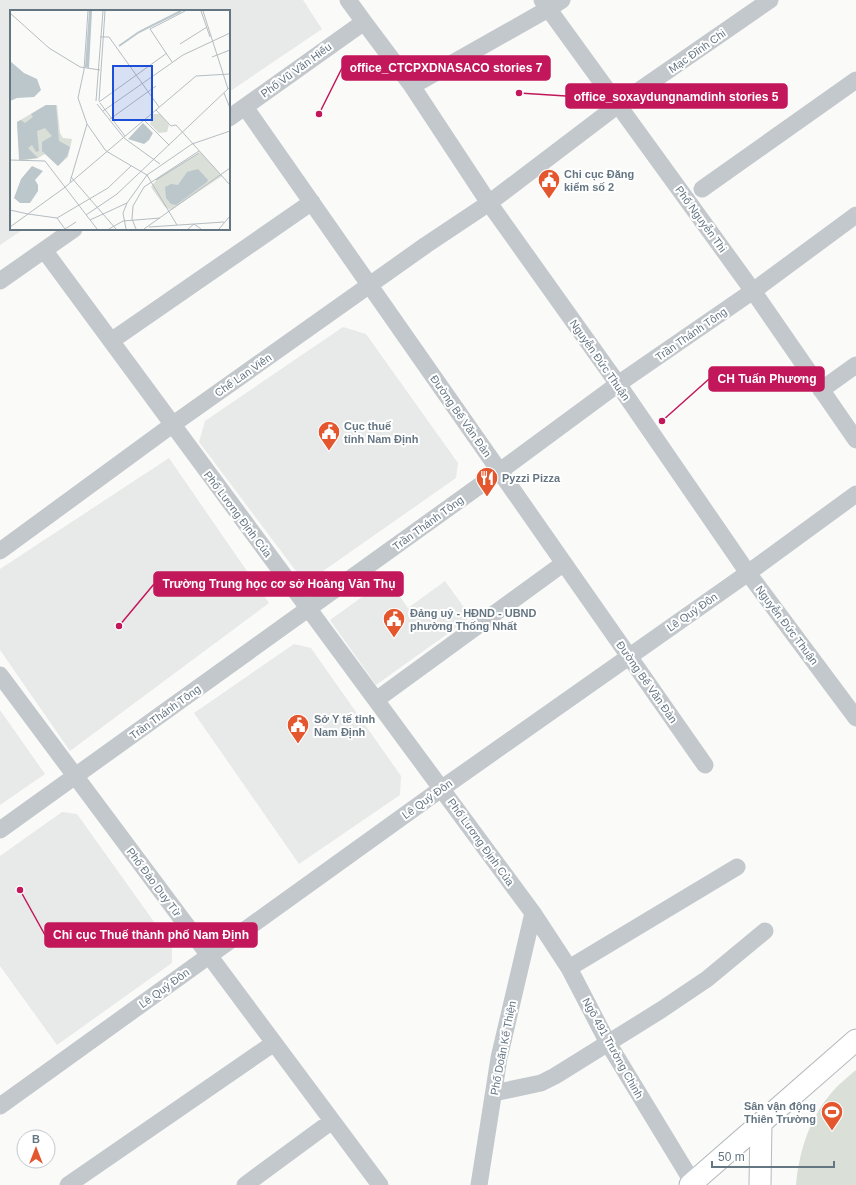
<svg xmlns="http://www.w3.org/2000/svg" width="856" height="1185" viewBox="0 0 856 1185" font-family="Helvetica,sans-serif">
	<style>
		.built { fill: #e8e9e9 }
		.green { fill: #dadfd7 }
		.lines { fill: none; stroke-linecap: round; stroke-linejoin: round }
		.major-casing { stroke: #b5babe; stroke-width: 23 }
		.minor { stroke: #c3c8cc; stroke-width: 17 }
		.major { stroke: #fff; stroke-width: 21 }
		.labels { text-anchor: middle; stroke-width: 4; stroke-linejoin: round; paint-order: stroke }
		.street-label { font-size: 11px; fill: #657683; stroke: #fff }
		.poi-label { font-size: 11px; font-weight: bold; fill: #657683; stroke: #fff; text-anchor: start }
		.inset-river { fill: none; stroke: #bbc7cb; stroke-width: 2 }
		.inset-road { fill: none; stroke: #b5bdc2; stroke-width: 1 }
		.view { fill: #1d4ed8; fill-opacity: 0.15; stroke: #1d4ed8; stroke-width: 2 }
		.inset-edge { fill: none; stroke: #657683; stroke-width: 2 }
		.leader { fill: none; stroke: #c2185b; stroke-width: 1.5 }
		.callout-dot { fill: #c2185b; stroke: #fff; stroke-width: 1.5 }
		.callout { fill: #c2185b; stroke: #c2185b; stroke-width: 1.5 }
		.callout-label { font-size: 12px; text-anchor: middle; font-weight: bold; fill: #fff }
	</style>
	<rect width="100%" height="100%" fill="#fafaf8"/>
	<path class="built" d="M 0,0 L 303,0 L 322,29 L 229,92 L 229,11 L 11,11 L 11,229 L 24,229 L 0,245 Z
		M 343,327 L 366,334 L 458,463 L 456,478 L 316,576 L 299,575 L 199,442 L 205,421 Z
		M 169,458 L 269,603 L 70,751 L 0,650 L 0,569 Z
		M 387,579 L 408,608 L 445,581 L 471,617 L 376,685 L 330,620 Z
		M 294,644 L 311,648 L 401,776 L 400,795 L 299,864 L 194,713 Z
		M 0,710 L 45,774 L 0,805 Z
		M 62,812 L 77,814 L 172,947 L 172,963 L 57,1045 L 0,966 L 0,856 Z"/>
	<path class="green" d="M 856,1070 L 856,1185 L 796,1185 C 799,1151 810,1117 833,1091 C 840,1083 848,1077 856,1070 Z"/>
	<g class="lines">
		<g class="major-casing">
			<path id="major" d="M 690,1185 L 856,1040
				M 760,1185 L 761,1123"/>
		</g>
		<path class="minor" d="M 348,0 L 364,22 L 412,86 L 489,203 L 618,384 L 748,573 L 856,718
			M 542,0 L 753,291 L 856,440
			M 412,86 L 548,9 L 562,0
			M 245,107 L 705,765
			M 229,118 L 364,22
			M 702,189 L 856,80
			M 44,250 L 533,913 L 569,968 L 608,1043 L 693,1183
			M 0,281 L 74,229
			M 111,341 L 312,202
			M 821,390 L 856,365
			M 0,551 L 172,425 L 426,245 L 489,203 L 618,105 L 770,0
			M 0,675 L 380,1185
			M 376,700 L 564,563
			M 0,830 L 500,471 L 618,384 L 753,291 L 856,215
			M 569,968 L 737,867
			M 494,1093 L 541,1083 L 555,1076 L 661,1010 L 707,979 L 765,931
			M 0,1106 L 441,789 L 748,573 L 856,494
			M 68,1185 L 274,1043
			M 245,1185 L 332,1121
			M 479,1185 L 499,1058 L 533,913"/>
		<use href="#major" class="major"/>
	</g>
	<defs>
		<g id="civic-pin" transform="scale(1.15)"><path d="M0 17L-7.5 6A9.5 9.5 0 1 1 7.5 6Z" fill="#e4572e" stroke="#fff"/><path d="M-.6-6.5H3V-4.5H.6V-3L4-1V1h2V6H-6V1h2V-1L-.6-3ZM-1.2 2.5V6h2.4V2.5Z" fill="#fff"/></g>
		<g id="restaurant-pin" transform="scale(1.15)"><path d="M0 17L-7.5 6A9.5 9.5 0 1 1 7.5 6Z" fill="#e4572e" stroke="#fff"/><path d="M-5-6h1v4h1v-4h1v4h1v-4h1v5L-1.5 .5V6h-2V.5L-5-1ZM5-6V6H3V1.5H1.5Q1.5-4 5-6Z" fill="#fff"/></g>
		<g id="stadium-pin" transform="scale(1.15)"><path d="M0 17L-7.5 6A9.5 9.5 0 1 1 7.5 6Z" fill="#e4572e" stroke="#fff"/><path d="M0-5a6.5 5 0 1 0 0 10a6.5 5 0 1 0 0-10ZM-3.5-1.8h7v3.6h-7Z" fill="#fff"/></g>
	</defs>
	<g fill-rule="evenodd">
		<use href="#civic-pin" x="549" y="180"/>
		<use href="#civic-pin" x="329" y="432"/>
		<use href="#restaurant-pin" x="487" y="478"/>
		<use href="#civic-pin" x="394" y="619"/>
		<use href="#civic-pin" x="298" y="725"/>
		<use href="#stadium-pin" x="832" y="1112"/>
	</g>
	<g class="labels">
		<g class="street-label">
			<text transform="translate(697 51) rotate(-35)" y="4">Mạc Đĩnh Chi</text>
			<text transform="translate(296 70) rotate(-36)" y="4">Phố Vũ Văn Hiếu</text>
			<text transform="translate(701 219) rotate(54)" y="4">Phố Nguyễn Thi</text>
			<text transform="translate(691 334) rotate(-35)" y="4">Trần Thánh Tông</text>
			<text transform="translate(600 360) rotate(55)" y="4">Nguyễn Đức Thuận</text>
			<text transform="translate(243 375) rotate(-35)" y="4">Chế Lan Viên</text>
			<text transform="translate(461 416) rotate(55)" y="4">Đường Bế Văn Đàn</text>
			<text transform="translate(238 514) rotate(53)" y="4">Phố Lương Định Của</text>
			<text transform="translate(428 523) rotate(-36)" y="4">Trần Thánh Tông</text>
			<text transform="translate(692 612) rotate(-35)" y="4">Lê Quý Đôn</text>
			<text transform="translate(787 625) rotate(53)" y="4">Nguyễn Đức Thuận</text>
			<text transform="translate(647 682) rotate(55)" y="4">Đường Bế Văn Đàn</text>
			<text transform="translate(165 712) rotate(-36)" y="4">Trần Thánh Tông</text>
			<text transform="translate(427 799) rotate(-36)" y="4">Lê Quý Đôn</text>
			<text transform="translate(481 842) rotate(54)" y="4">Phố Lương Định Của</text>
			<text transform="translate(154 882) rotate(53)" y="4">Phố Đào Duy Từ</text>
			<text transform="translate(164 988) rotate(-36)" y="4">Lê Quý Đôn</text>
			<text transform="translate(503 1048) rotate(-79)" y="4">Phố Doãn Kế Thiện</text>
			<text transform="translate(613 1048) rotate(61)" y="4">Ngõ 491 Trường Chinh</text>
		</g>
		<g class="poi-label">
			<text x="564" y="178">Chi cục Đăng<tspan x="564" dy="13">kiểm số 2</tspan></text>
			<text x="344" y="430">Cục thuế<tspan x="344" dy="13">tỉnh Nam Định</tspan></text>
			<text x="502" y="482">Pyzzi Pizza</text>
			<text x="410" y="617">Đảng uỷ - HĐND - UBND<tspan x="410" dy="13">phường Thống Nhất</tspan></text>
			<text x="314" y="723">Sở Y tế tỉnh<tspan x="314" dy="13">Nam Định</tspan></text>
			<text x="816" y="1110" text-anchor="end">Sân vận động<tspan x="816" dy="13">Thiên Trường</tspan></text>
		</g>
	</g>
	<g transform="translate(10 10)">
		<rect width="220" height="220" fill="#fafaf8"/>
		<path d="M 36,95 L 47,95 L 50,123 L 53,128 L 62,129 L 58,147 L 48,156 L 35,144 L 28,148 L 10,151 L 7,112 ZM 143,104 L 150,104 L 159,115 L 157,122 L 149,123 L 140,114 ZM 190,142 L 212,166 L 161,200 L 155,197 L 141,177 L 148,168 Z" fill="#dadfd7"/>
		<path d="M 79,1 L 82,1 L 79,58 L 75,57 ZM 0,51 L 14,63 L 27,69 L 31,80 L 24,87 L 7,88 L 0,91 ZM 36,95 L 46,95 L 49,131 L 60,137 L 57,146 L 48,156 L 32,141 L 32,132 L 42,126 L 35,118 L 27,121 L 29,141 L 26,142 L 22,135 L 18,138 L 28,148 L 9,150 L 7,112 L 11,110 L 15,113 L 23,107 L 21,104 ZM 133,113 L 143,123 L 139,130 L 134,134 L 118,129 ZM 22,156 L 33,161 L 25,170 L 28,175 L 28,181 L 20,193 L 10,193 L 4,188 L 11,169 ZM 188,159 L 198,170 L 197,172 L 166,195 L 161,194 L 156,188 L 155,177 L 161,174 L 168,175 L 177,162 Z" fill="#bbc7cb"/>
		<path class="inset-river" d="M 109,36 L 129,22 L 171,1"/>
		<path class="inset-road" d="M 78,1 L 74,60 L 68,88 L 77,114 L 96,141 L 137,165 L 167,215M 191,1 L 200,27M 193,1 L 218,79M 0,3 L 39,38 L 70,57 L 90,60M 146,16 L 140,19 L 162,52M 146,16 L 175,1M 90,27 L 99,27 L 149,97M 170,34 L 197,17M 202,47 L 220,40M 214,83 L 220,98M 86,91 L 93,1M 89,91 L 95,1M 89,92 L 157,43M 90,93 L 115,126M 87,94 L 114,128M 146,100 L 161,116 L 166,115 L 220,175M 93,101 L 173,45 L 220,23M 100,109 L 146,76M 134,110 L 159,135M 114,128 L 150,154M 0,150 L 35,151 L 87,219M 61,167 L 106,219M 146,170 L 189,143M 60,172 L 77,114M 0,200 L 18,204M 18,204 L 54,178 L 186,66 L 220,64M 76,205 L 107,184 L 220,77M 47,208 L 98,178 L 121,156M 47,208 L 55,219M 80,210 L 117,193M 0,217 L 18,204 L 47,208M 139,217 L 214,212M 55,219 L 66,212M 99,219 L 113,211 L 150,208M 116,219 L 113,203 L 117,193 L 137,165 L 182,134 L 220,121M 126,219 L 122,209 L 123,196 L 134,177 L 189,141M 134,219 L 220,158M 178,219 L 184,214 L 191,219M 209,219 L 220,206"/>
		<path class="view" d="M 103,56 L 142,56 L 142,110 L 103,110 Z"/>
		<rect width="220" height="220" class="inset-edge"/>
	</g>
	<path class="leader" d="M319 114L342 68M519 93L566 96M662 421L709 379M119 626L154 584M20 890L45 935"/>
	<g class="callout-dot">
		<circle cx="319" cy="114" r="4"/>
		<circle cx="519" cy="93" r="4"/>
		<circle cx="662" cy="421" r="4"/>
		<circle cx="119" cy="626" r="4"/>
		<circle cx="20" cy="890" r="4"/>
	</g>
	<g class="callout">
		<rect x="342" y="56" width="208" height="24" rx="4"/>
		<rect x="566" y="84" width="221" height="24" rx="4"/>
		<rect x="709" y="367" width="115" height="24" rx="4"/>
		<rect x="154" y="572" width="249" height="24" rx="4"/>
		<rect x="45" y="923" width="212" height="24" rx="4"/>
	</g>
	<g class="callout-label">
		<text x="446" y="72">office_CTCPXDNASACO stories 7</text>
		<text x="676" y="101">office_soxaydungnamdinh stories 5</text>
		<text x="767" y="383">CH Tuấn Phương</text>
		<text x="279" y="588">Trường Trung học cơ sở Hoàng Văn Thụ</text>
		<text x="151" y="939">Chi cục Thuế thành phố Nam Định</text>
	</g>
	<g transform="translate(36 1149)"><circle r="19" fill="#ffffff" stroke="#c1c8cd"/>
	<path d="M0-3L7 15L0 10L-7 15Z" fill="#e4572e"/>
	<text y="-6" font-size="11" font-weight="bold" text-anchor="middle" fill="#657683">B</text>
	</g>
	<path d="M712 1161v6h122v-6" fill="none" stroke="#657683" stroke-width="2"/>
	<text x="718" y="1161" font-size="12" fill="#657683" stroke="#ffffff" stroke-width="3" paint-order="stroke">50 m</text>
</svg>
